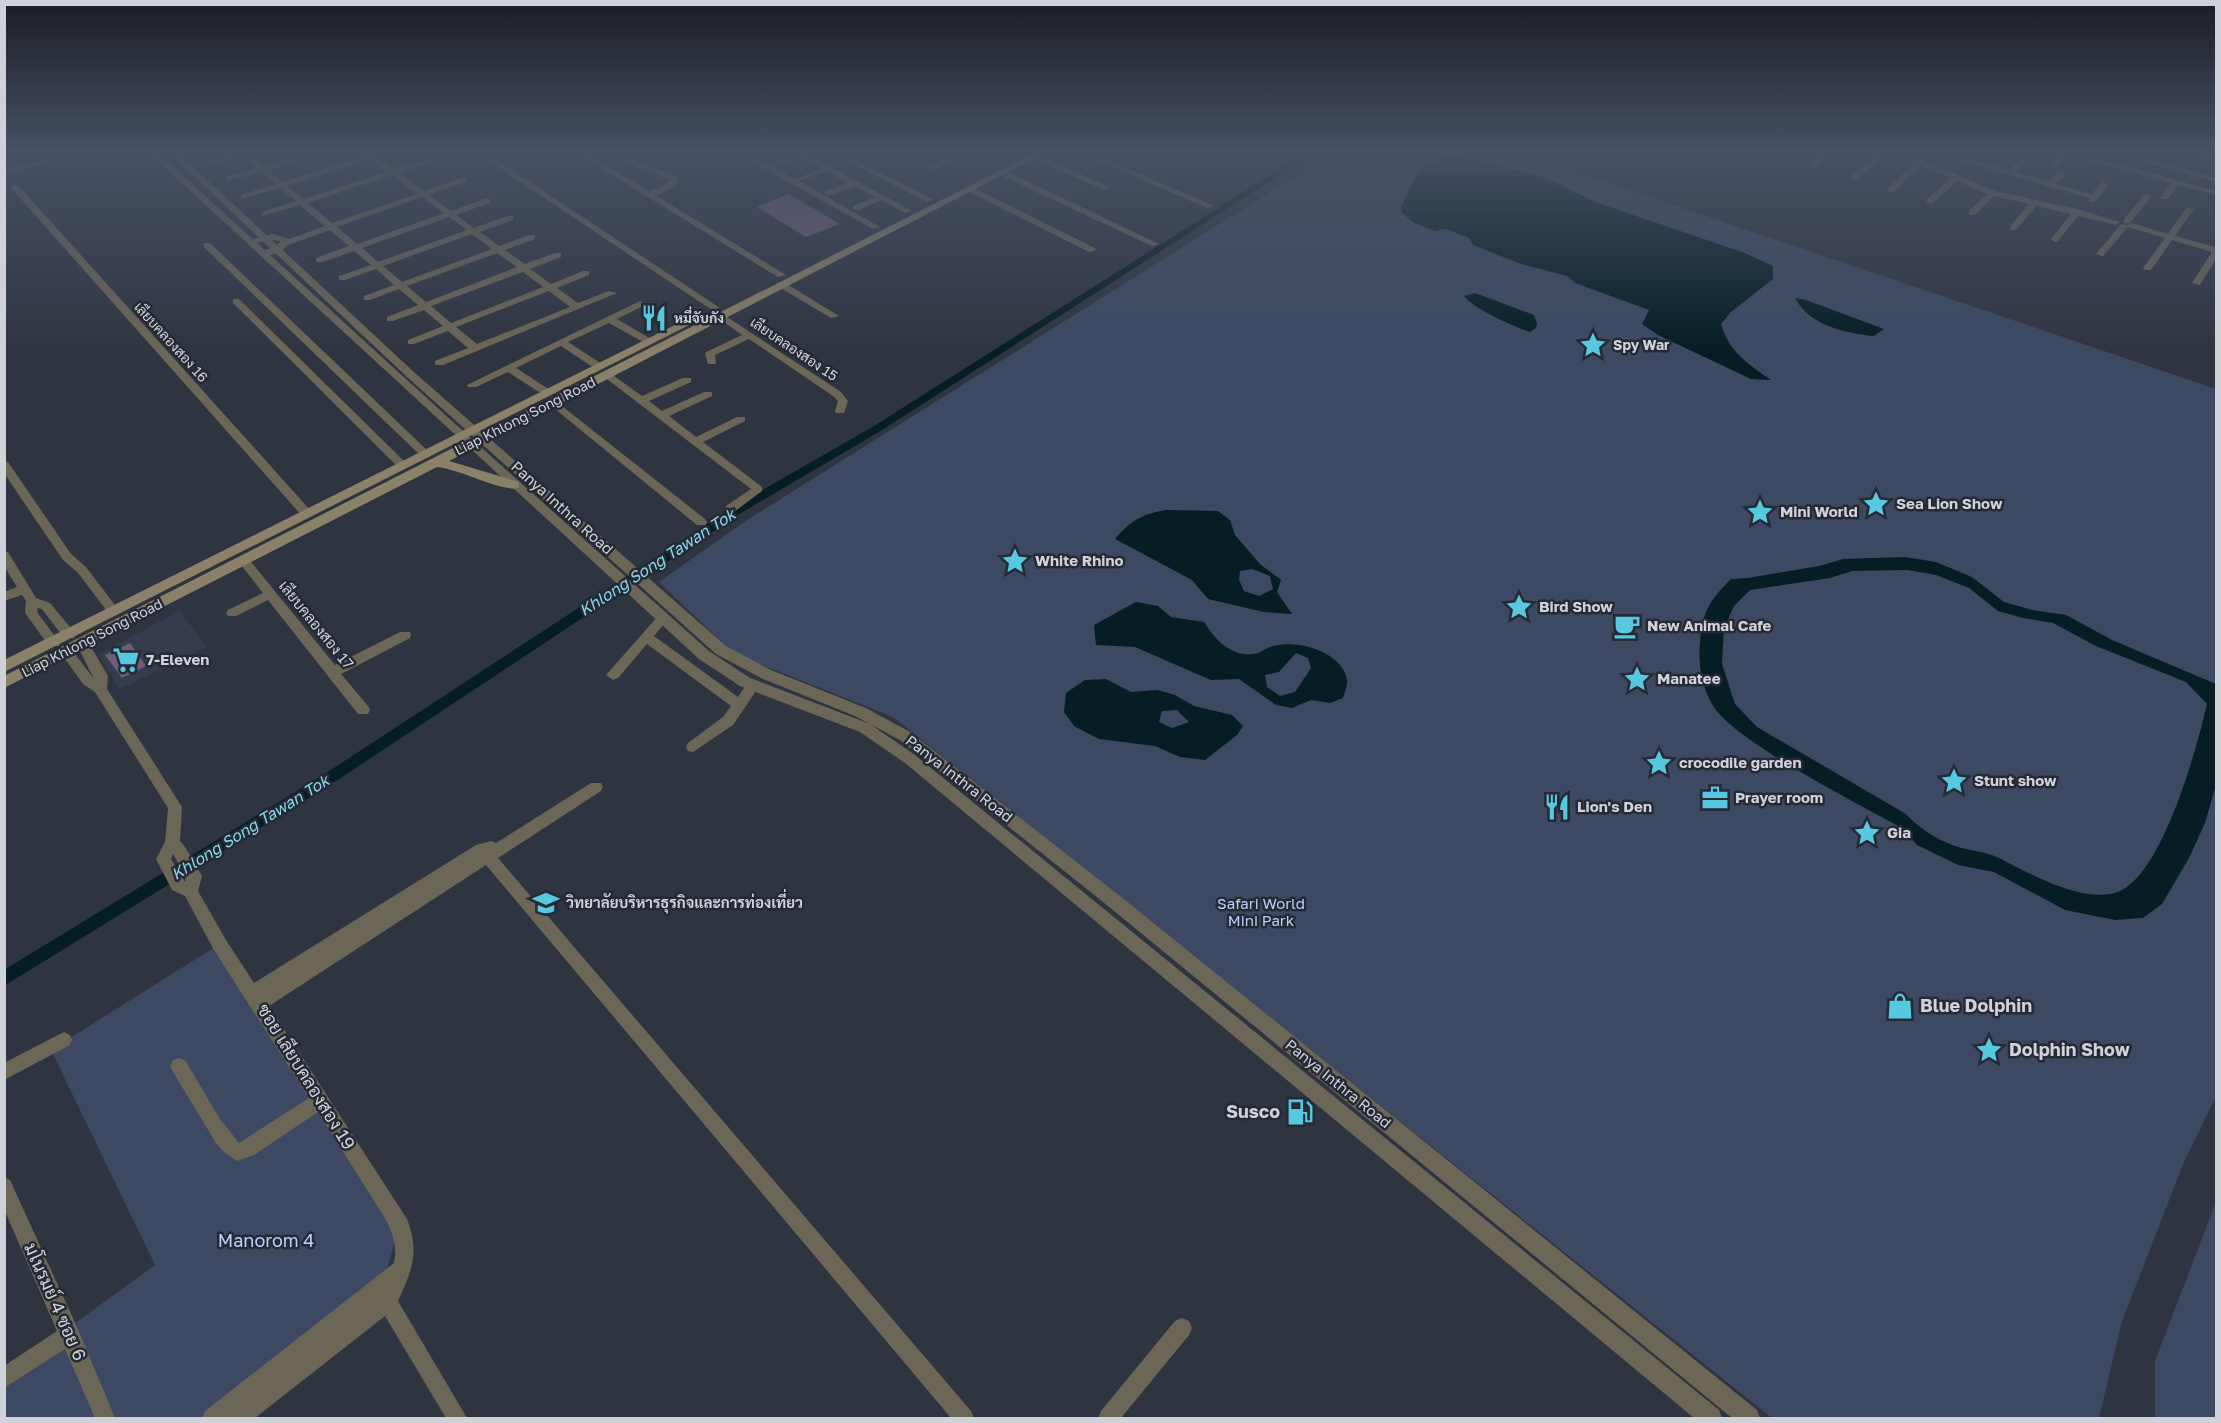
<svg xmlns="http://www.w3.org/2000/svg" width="2221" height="1423" viewBox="0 0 2221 1423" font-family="'Golos Text',Sarabun,sans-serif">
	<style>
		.built { fill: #343c4d }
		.green { fill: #3d4963 }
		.water { fill: #051d23; fill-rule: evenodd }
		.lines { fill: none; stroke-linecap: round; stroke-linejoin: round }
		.canal { fill: #051d23; fill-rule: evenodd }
		.building { fill: #6f5c7b }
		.minor { fill: #6c6657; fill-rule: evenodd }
		.tertiary { fill: #6c6657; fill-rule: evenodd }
		.secondary { fill: #8b8169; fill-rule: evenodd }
		.labels { text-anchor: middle; stroke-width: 5; stroke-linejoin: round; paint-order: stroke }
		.far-poi-label { font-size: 14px; font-weight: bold; fill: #cfd2d9; stroke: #252a35; text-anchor: start }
		.far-street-label { font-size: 14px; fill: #cfd2d9; stroke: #252a35 }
		.poi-label { font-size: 15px; font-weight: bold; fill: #cfd2d9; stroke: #252a35; text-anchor: start }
		.street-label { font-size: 15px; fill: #cfd2d9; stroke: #252a35 }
		.park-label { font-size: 15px; fill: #bacffc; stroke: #252a35 }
		.water-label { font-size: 16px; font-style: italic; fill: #88d7ee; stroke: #252a35 }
		.near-poi-label { font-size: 18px; font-weight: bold; fill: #cfd2d9; stroke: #252a35; text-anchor: start }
		.near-street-label { font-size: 18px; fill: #cfd2d9; stroke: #252a35 }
		.near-park-label { font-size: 18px; fill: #bacffc; stroke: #252a35 }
	</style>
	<rect width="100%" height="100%" fill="#2f3540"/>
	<path class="built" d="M 180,611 L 207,647 L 120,689 L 98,654 Z"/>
	<path class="green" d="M 1336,151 L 1514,151 L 2216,389 L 2216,1096 L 2184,1162 L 2122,1321 L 2099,1418 L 1772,1418 L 893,717 L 752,661 L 729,649 L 659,582 L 744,522 Z
		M 215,947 L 397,1234 L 380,1295 L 222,1418 L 5,1418 L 4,1375 L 155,1265 L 51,1050 Z
		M 2216,1202 L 2216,1418 L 2155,1418 L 2155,1361 Z"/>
	<path class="water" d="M 1445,155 L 1480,160 L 1548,179 L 1595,202 L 1745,253 L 1773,266 L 1773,279 L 1731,312 L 1721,324 C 1729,352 1748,364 1771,380 L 1751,379 L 1658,335 L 1642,324 L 1649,310 L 1575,283 L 1567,276 L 1521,264 L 1473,245 L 1469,238 L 1446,229 L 1435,231 L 1414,223 L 1402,213 L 1401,207 L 1419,169 Z
		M 1475,293 L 1534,315 L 1537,323 L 1536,328 L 1530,332 C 1515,327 1472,308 1464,296 Z
		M 1795,298 L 1806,300 L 1884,329 L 1874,336 C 1844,333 1809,325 1795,298 Z
		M 1166,510 L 1218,511 L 1230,520 L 1235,535 L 1260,564 L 1281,580 L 1277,592 L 1292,614 L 1264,612 L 1208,599 L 1192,580 L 1115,539 C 1130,521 1142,514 1166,510 ZM 1252,569 L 1270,576 L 1273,589 L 1259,596 L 1244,591 L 1239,580 L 1240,571 Z
		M 1905,557 L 1936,562 L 1972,577 L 2004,602 L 2032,610 L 2066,615 L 2112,640 L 2216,684 L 2216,785 L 2205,823 L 2189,858 L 2162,904 L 2143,918 L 2115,920 L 2065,910 L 1994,872 L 1958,865 L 1917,845 L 1902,828 C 1862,806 1730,739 1712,704 C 1701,684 1698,663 1700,642 C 1702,612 1710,600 1731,579 L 1748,578 L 1819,566 L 1843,559 ZM 1908,570 L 1936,575 L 1969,588 L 1998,611 L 2023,618 L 2053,623 L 2096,646 L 2186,682 L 2207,704 C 2197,748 2163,872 2120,891 C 2087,906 2028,873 1999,858 C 1985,851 1970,851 1955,846 C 1936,839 1920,829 1906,814 L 1757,727 L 1735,704 L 1722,664 L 1724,628 L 1734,606 L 1750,590 L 1830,578 L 1852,571 Z
		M 1136,602 L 1158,606 L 1171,617 L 1204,622 C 1214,637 1224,650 1243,654 C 1261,656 1260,650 1273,646 C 1298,639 1343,652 1347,680 C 1348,686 1344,693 1343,698 L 1330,703 L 1311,700 L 1292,708 L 1276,705 L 1239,679 L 1211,680 L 1135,647 L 1096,645 L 1094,625 ZM 1296,653 L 1308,658 L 1311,668 L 1295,692 L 1280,696 L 1267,687 L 1265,675 L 1279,672 Z
		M 1106,679 L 1131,692 L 1158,690 L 1175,695 L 1194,706 L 1232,715 L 1243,726 L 1237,735 L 1205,760 L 1180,757 L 1155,746 L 1099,739 L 1074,726 L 1064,712 L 1066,693 L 1085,680 ZM 1177,710 L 1189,722 L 1172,728 L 1159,722 L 1162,711 Z"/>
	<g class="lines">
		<path class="canal" d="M 1308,151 L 1317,151 L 882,430 L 741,513 L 330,785 L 4,986 L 4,970 L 320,777 L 733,507 L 874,426 Z"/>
	</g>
	<path class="building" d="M 788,194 L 840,224 L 806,237 L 757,207 Z
		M 130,643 L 146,666 L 122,678 L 105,655 Z"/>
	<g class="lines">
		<path class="minor" d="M 4,151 L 21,151 L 4,156 Z
			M 74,151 L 86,151 L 4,175 L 4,170 Z
			M 237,151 L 253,151 L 249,154 L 264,166 L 314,151 L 326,151 L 268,170 L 283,182 L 365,155 L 360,151 L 372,153 L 391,151 L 377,157 L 394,169 L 431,159 L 431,163 L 399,173 L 424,191 L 460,178 L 466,178 L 466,182 L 429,195 L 451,211 L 484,199 L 490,199 L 490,203 L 456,215 L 474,228 L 507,216 L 513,216 L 513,220 L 480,232 L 499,246 L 529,235 L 535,235 L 535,239 L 505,250 L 525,264 L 555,253 L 561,253 L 561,257 L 530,269 L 551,284 L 583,271 L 589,271 L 589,275 L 557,288 L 578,303 L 609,291 L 617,293 L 443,365 L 435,365 L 435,361 L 468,348 L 448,331 L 414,344 L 408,344 L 408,340 L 443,326 L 424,310 L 393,321 L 387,321 L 387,317 L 418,305 L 399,289 L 370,300 L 364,300 L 364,296 L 394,285 L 376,269 L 345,280 L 339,280 L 339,276 L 371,265 L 354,251 L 322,262 L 316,262 L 316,258 L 349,246 L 330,230 L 288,245 L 280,252 L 264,257 L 260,254 C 266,248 275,249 281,241 L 273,240 L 249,244 L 249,240 L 273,234 L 289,239 L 325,226 L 300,205 L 262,216 L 262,212 L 296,201 L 280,188 L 241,199 L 241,195 L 275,184 L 261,172 L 226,181 L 226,177 L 256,168 L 242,156 L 208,166 L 204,164 ZM 370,159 L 387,172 L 303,199 L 287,186 ZM 392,175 L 417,194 L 332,223 L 308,203 ZM 422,197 L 444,213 L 357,244 L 337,227 ZM 449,217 L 467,230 L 378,262 L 362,248 ZM 472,234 L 492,249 L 402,282 L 383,266 ZM 497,253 L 517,267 L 426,302 L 407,286 ZM 523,272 L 543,287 L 451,323 L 431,306 ZM 549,291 L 570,307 L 477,344 L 456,327 Z
			M 474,151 L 483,151 L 720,308 L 712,310 Z
			M 573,151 L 582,151 L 649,191 L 661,187 L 670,180 L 624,162 L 624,158 L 630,158 L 679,177 L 679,181 L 667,191 L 655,195 L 786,275 L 778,277 Z
			M 733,151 L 743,151 L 769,165 L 794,154 L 791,151 L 801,151 L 912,211 L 905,213 L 881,200 L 859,210 L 853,210 L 853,206 L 875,197 L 855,186 L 831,195 L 825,195 L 825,191 L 848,183 L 827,171 L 799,181 L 880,227 L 873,229 ZM 800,157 L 821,168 L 795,179 L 773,167 Z
			M 827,151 L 837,151 L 934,200 L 927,202 Z
			M 899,151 L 911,151 L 900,155 L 896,153 Z
			M 958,151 L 968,151 L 933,170 L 926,168 Z
			M 1001,151 L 1013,151 L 1022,155 L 1018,157 Z
			M 1077,151 L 1087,151 L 1214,206 L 1207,208 Z
			M 1778,151 L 1787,151 L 1781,157 L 1775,157 L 1774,155 Z
			M 1826,151 L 1835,151 L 1815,167 L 1809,167 L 1809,163 Z
			M 1880,151 L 1892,151 L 1923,160 L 1995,191 L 2077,209 L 2120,222 L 2116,225 L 2078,216 L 2058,241 L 2055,242 L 2051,239 L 2071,214 L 2036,206 L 2016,230 L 2010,230 L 2010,226 L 2029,204 L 1994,196 L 1975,215 L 1969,215 L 1969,211 L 1987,194 L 1957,181 L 1933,203 L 1927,203 L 1927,199 L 1951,178 L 1921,165 L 1894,192 L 1888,192 L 1888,188 L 1914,163 L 1886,154 L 1857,180 L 1851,180 L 1851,176 Z
			M 1927,151 L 1939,151 L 1969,159 L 1979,151 L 1988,151 L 1976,161 L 2009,170 L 2020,159 L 2026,159 L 2026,163 L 2016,172 L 2048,181 L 2059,171 L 2065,171 L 2065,175 L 2055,184 L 2092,194 L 2102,182 L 2109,184 L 2095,202 L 2089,202 L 2089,198 Z
			M 2059,151 L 2071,151 L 2216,191 L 2216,195 L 2178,185 L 2168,199 L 2162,199 L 2161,197 L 2171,183 L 2069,155 L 2057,168 L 2051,168 L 2051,164 L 2062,153 Z
			M 2107,151 L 2119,151 L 2216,178 L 2216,182 Z
			M 2203,151 L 2211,151 L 2204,161 L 2198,161 L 2197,159 Z
			M 1031,154 L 1037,154 L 1111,188 L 1104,190 L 1031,158 Z
			M 1000,171 L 1006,171 L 1159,244 L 1152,246 L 1000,175 Z
			M 12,185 L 18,185 L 311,511 L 313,514 L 311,517 L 303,517 L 12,189 Z
			M 970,186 L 1095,248 L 1096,250 L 1089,252 L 967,191 L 966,189 Z
			M 2145,194 L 2152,196 L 2130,223 L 2124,223 L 2124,219 Z
			M 2187,207 L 2194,209 L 2175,236 L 2216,247 L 2216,259 L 2200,285 L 2192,283 L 2212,252 L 2172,240 L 2151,270 L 2145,270 L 2143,268 L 2165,238 L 2128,227 L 2103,256 L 2096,254 L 2121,224 L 2128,225 L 2132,223 L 2168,234 Z
			M 204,243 L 210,243 L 430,453 L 430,457 L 422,457 L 204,247 Z
			M 779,283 L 785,283 L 839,316 L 831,318 L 779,287 Z
			M 233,299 L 239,299 L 407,464 L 407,468 L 399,468 L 233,303 Z
			M 640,301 L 645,304 L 643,306 L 617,319 L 651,339 L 651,343 L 645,343 L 609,323 L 568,342 L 602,364 L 602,368 L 594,368 L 561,346 L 516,368 L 550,390 L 550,394 L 542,394 L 508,372 L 476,387 L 468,387 L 467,385 Z
			M 721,313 L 841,392 L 848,401 L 844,413 L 836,413 L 835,411 L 838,401 L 833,396 L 749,339 L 715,355 L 716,364 L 708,364 L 705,354 L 706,352 L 742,335 L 718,318 L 716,316 Z
			M 607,371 L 642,396 L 683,378 L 691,378 L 691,382 L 649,401 L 662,411 L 704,392 L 712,392 L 712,396 L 669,416 L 696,437 L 737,417 L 745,417 L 745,421 L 703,442 L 762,487 L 762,491 L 734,512 L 726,512 L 726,506 L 751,489 L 603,376 L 603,372 Z
			M 553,399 L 705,519 L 707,522 L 705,525 L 697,525 L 549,404 L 549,400 Z
			M 4,461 L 8,462 L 71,554 L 86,567 L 118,609 L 120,612 L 118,615 L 110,615 L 78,573 L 63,560 L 4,473 Z
			M 4,551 L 8,552 L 36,598 L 50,603 L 74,632 L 75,635 L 74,638 L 64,638 L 42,609 L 38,608 L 37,612 L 60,643 L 59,646 L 49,646 L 25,613 L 26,601 L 22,595 L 4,601 L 4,592 L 17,587 L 4,566 Z
			M 244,557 L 248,558 L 335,665 L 400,632 L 410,632 L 411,635 L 410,638 L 341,674 L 368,706 L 370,710 L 368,714 L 358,714 L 268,600 L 236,616 L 228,616 L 226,613 L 228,610 L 263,593 L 238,561 Z
			M 663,614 L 669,618 L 654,636 L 738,697 L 748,682 L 753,680 L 760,685 L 733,725 L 693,752 L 688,751 L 686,747 L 688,743 L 723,717 L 731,706 L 647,644 L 618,678 L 613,680 L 606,675 L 659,615 Z
			M 82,638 L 87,640 L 108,676 L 107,689 L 182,807 L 180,841 L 185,847 L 202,876 L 198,891 L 226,940 L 254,983 L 476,845 L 491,841 L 496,843 L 591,783 L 601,783 L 603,787 L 601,791 L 498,858 L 971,1411 L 974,1418 L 951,1418 L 486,865 L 269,1006 L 407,1219 C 420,1253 412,1270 398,1301 L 467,1418 L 446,1418 L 385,1316 L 255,1418 L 202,1418 L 205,1411 L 394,1263 C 398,1246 392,1230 383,1215 L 318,1112 L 254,1155 L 237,1161 L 224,1152 L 216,1143 L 173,1072 L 170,1066 L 173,1060 L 179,1058 L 185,1060 L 220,1119 L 239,1143 L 309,1098 L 214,950 L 185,896 L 172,890 L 156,859 L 165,842 L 168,808 L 95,692 L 83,684 L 60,652 L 61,649 L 71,649 L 94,679 L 76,643 ZM 173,854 L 186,876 L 185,882 L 171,859 Z
			M 64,1032 L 70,1035 L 72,1040 L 70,1045 L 4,1080 L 4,1063 Z
			M 4,1177 L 10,1180 L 77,1327 L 115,1418 L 95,1418 L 65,1349 L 4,1388 L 4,1366 L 57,1331 L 4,1209 Z
			M 1182,1318 L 1189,1321 L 1192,1328 L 1189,1335 L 1121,1418 L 1098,1418 L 1101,1411 L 1175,1321 Z"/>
		<path class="tertiary" d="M 147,151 L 156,151 L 474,441 L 709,651 L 750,678 L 870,724 L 915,755 L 1719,1410 L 1722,1418 L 1694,1418 L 905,763 L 860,732 L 740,686 L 699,659 Z
			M 167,151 L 176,151 L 415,373 L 726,646 L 771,670 L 866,708 L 910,732 L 1120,896 L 1757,1410 L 1760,1418 L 1732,1418 L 1108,906 L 900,740 L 855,716 L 761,678 L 716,654 L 407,377 Z"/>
		<path class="secondary" d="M 1038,151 L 1049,151 L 449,461 L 519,482 L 519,488 C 501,492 460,469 437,467 L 4,688 L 4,676 Z
			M 695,315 L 699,316 L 699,320 L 4,672 L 4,660 Z"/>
	</g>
	<linearGradient id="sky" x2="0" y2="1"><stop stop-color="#1a1d23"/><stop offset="0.43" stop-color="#475164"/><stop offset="1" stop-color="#475164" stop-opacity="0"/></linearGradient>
	<rect width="2221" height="350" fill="url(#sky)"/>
	<defs>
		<g id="restaurant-bare" transform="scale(2.07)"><path d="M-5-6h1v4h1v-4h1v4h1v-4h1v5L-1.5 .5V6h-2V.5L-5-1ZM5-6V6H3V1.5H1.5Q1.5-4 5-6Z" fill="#56c9e1" stroke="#252a35" stroke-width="2.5" paint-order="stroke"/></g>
		<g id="sight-bare" transform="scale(2.07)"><path d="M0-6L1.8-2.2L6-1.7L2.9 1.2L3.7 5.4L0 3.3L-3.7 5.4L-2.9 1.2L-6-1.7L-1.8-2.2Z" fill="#56c9e1" stroke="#252a35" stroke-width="2.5" paint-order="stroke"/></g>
		<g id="cafe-bare" transform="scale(2.07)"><path d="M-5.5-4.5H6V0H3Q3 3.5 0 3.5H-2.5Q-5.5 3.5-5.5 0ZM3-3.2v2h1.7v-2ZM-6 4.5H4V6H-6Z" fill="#56c9e1" stroke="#252a35" stroke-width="2.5" paint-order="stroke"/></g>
		<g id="supermarket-bare" transform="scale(2.07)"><path d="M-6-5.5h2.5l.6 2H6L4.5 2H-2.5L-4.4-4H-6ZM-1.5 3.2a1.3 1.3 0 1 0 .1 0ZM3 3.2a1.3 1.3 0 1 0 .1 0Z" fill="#56c9e1" stroke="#252a35" stroke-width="2.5" paint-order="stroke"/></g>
		<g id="office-bare" transform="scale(2.07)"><path d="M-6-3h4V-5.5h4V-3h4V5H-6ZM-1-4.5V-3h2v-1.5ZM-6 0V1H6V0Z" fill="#56c9e1" stroke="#252a35" stroke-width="2.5" paint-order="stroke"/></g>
		<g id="university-bare" transform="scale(2.07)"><path d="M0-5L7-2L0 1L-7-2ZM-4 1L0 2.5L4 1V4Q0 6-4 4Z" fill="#56c9e1" stroke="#252a35" stroke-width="2.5" paint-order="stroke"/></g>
		<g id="shop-bare" transform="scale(2.07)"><path d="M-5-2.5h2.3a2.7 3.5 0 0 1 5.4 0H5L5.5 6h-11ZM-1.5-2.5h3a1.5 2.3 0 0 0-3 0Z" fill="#56c9e1" stroke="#252a35" stroke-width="2.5" paint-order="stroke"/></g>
		<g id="fuel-bare" transform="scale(2.07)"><path d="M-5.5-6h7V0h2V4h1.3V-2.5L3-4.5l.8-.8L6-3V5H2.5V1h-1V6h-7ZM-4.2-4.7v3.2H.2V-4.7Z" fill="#56c9e1" stroke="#252a35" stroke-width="2.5" paint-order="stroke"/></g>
	</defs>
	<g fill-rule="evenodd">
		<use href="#restaurant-bare" x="654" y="318"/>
		<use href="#sight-bare" x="1593" y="345"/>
		<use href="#sight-bare" x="1876" y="504"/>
		<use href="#sight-bare" x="1760" y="512"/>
		<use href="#sight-bare" x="1015" y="561"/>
		<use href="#sight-bare" x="1519" y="607"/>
		<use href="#cafe-bare" x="1627" y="626"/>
		<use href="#supermarket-bare" x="126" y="660"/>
		<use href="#sight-bare" x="1637" y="679"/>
		<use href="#sight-bare" x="1659" y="763"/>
		<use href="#sight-bare" x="1954" y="781"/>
		<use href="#office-bare" x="1715" y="798"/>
		<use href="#restaurant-bare" x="1557" y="807"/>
		<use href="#sight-bare" x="1867" y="833"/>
		<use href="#university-bare" x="546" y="903"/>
		<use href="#shop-bare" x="1900" y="1006"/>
		<use href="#sight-bare" x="1989" y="1050"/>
		<use href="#fuel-bare" x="1300" y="1112"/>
	</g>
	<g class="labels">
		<g class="far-poi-label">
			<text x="674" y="323">หมี่จับกัง</text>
			<text x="1613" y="350">Spy War</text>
		</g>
		<g class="far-street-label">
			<text transform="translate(171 342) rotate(48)" y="5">เลียบคลองสอง 16</text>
			<text transform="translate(794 349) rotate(34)" y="5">เลียบคลองสอง 15</text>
			<text transform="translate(525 416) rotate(-27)" y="5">Liap Khlong Song Road</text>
			<text transform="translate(92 638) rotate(-27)" y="5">Liap Khlong Song Road</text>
		</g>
		<g class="poi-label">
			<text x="1896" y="509">Sea Lion Show</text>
			<text x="1780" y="517">Mini World</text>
			<text x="1035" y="566">White Rhino</text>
			<text x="1539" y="612">Bird Show</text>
			<text x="1647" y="631">New Animal Cafe</text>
			<text x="146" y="665">7-Eleven</text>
			<text x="1657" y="684">Manatee</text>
			<text x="1679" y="768">crocodile garden</text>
			<text x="1974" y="786">Stunt show</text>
			<text x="1735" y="803">Prayer room</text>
			<text x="1577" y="812">Lion's Den</text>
			<text x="1887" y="838">Gia</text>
			<text x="566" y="908">วิทยาลัยบริหารธุรกิจและการท่องเที่ยว</text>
		</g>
		<g class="street-label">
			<text transform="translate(562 508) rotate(42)" y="5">Panya Inthra Road</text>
			<text transform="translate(316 625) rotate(51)" y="5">เลียบคลองสอง 17</text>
			<text transform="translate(959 779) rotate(38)" y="5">Panya Inthra Road</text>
			<text transform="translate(1338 1084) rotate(39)" y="5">Panya Inthra Road</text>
		</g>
		<g class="park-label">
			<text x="1261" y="909">Safari World<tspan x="1261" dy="17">Mini Park</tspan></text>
		</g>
		<g class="water-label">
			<text transform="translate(657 562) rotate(-33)" y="6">Khlong Song Tawan Tok</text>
			<text transform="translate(250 827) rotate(-32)" y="6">Khlong Song Tawan Tok</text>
		</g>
		<g class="near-poi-label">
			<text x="1920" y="1012">Blue Dolphin</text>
			<text x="2009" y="1056">Dolphin Show</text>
			<text x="1280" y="1118" text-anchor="end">Susco</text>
		</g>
		<g class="near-street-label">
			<text transform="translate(306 1077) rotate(58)" y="6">ซอย เลียบคลองสอง 19</text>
			<text transform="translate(55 1302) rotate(66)" y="6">มโนรมย์ 4 ซอย 6</text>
		</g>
		<g class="near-park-label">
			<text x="266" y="1247">Manorom 4</text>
		</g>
	</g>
	<rect width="2221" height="1423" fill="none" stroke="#cfd2d9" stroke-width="12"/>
</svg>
